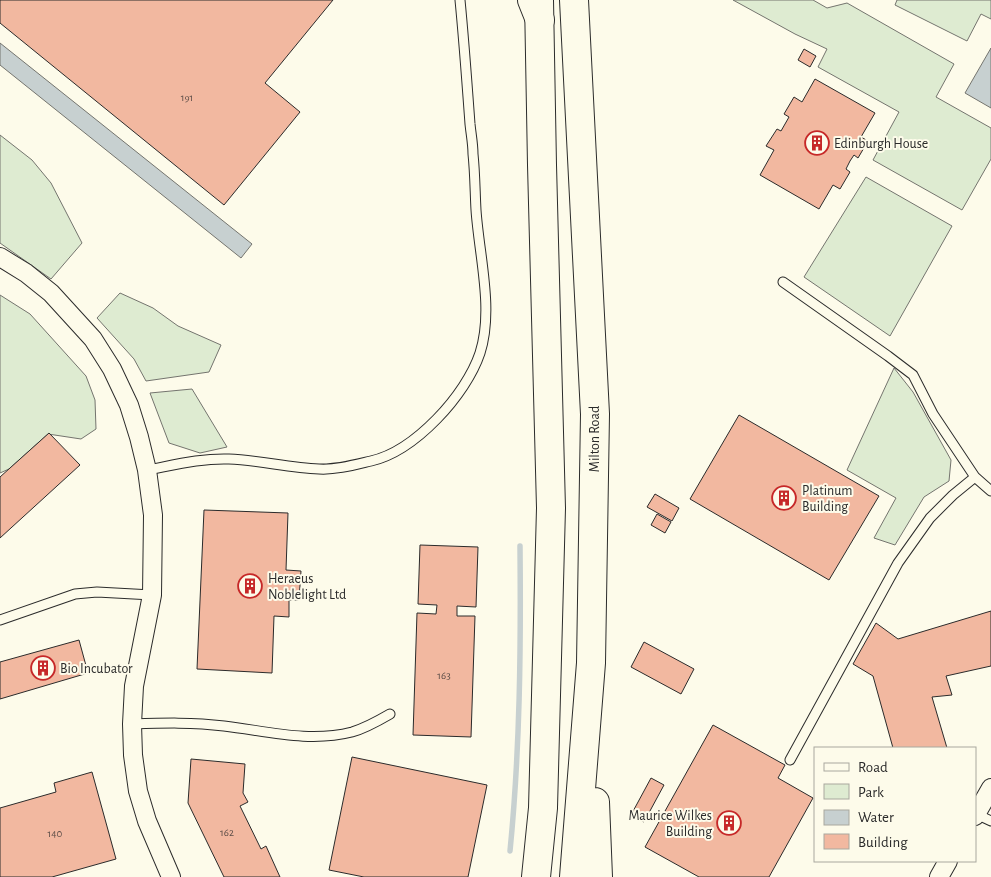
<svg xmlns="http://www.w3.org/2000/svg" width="991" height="877" viewBox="0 0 991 877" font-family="'Alegreya Sans',sans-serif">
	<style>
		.green { fill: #deebd1; stroke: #74746e }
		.water { fill: #c7d0d0; stroke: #74746e }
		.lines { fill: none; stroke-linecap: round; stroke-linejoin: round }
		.stream { stroke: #c7d0d0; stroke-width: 5.5 }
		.building { fill: #f2b8a0; stroke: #2b2b2b }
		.service-casing { stroke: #2b2b2b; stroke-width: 11 }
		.minor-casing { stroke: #2b2b2b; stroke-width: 20 }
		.primary-casing { stroke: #2b2b2b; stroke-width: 30 }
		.trunk-casing { stroke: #2b2b2b; stroke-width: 30 }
		.service { stroke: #fdfbea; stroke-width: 9 }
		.minor { stroke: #fdfbea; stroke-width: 18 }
		.primary { stroke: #fdfbea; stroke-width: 28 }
		.trunk { stroke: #fdfbea; stroke-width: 28 }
		.labels { text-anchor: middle; stroke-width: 4; stroke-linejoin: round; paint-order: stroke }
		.number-label { font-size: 11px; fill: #5d4e48 }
		.poi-label { font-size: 14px; fill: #2b2b2b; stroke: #fdfbea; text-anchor: start }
		.street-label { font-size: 14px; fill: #2b2b2b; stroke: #fdfbea }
	</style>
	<rect width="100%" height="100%" fill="#fdfbea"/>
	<path class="green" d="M 733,0 L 813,0 L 827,8 L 847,3 L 954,64 L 936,97 L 991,128 L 991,159 L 962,210 L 873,160 L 899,112 L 818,67 L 827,49 L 795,34 Z
		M 897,0 L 991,0 L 991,19 L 981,14 L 967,41 L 895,5 Z
		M 0,135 L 32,160 L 51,183 L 82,243 L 51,279 L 0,243 Z
		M 866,177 L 952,226 L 890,336 L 804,277 Z
		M 120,293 L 153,308 L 178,326 L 221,345 L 209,372 L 146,381 L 134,359 L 97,318 Z
		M 0,295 L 30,314 L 86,376 L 95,400 L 96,429 L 81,439 L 48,434 L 9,469 L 0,473 Z
		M 894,368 L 913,392 L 951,460 L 949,481 L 924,497 L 895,545 L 874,538 L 896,498 L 847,470 Z
		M 192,389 L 227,447 L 200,453 L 169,443 L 150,393 Z"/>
	<path class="water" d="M 0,43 L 252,244 L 241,258 L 0,65 Z
		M 991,48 L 991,108 L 965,93 Z"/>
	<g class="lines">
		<path class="stream" d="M 510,851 C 520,750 521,648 520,546"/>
	</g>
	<path class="building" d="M 0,0 L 333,0 L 265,83 L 300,112 L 224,205 L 0,23 Z
		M 804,49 L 816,56 L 810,67 L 798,60 Z
		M 815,79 L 875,113 L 861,137 L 868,141 L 858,158 L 854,155 L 850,161 L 846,169 L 850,172 L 840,189 L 833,185 L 819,209 L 760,175 L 774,150 L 766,146 L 777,129 L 781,131 L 789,117 L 784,114 L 794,97 L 802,102 Z
		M 739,415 L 879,496 L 829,580 L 690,499 Z
		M 49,433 L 80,465 L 0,538 L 0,477 Z
		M 655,494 L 679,508 L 672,521 L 647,507 Z
		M 204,510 L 288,513 L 286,570 L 301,571 L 299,600 L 289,600 L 289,617 L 274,616 L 272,673 L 197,669 Z
		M 657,514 L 671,522 L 665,533 L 651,525 Z
		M 420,545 L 478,547 L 476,607 L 457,606 L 457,616 L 475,616 L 471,737 L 413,735 L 417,613 L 436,614 L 437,605 L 418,604 Z
		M 991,611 L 991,666 L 946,676 L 952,695 L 932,697 L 947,748 L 893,748 L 873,676 L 853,664 L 876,623 L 898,639 Z
		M 79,640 L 88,673 L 0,699 L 0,662 Z
		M 644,642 L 694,669 L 681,694 L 631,667 Z
		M 713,725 L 785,765 L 778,778 L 813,798 L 769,877 L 699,877 L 645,847 Z
		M 352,757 L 487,785 L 468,877 L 364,877 L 329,870 Z
		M 191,759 L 245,764 L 243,793 L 248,802 L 240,806 L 261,849 L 266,846 L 280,877 L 224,877 L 188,803 Z
		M 92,772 L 116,859 L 52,877 L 0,877 L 0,808 L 56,792 L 54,783 Z
		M 651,778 L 664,785 L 644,822 L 631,815 Z"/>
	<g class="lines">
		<g class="service-casing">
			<path id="service" d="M 783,282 L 888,356 L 913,375 L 933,414 L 975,477 L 991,491
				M 147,470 C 174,465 202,458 229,459 C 259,460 289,468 319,469 C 336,470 354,465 371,461 C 415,451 466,395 480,353 C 494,310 479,255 476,210 C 475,192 475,173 473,154 C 473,144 471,134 470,124 C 467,83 464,41 460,0
				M 0,620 L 75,594 L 97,592 L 152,595
				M 132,724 C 163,723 193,722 224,726 C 267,731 309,743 352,732 C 366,728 378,721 390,714
				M 790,760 L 898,563 L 930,518 L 953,495 L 975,477
				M 976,814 L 991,821"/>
		</g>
		<g class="minor-casing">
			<path id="minor" d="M 0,257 L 26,273 L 51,293 L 93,339 L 112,369 L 129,405 L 139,437 L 147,470 L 153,515 L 152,595 L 134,686 L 132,724 L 133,755 L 138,791 L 147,821 L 171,877
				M 975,816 L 991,788
				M 939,877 L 948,861"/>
		</g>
		<g class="primary-casing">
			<path id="primary" d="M 595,802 L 598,877
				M 536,877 L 543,808 L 551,508 L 542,165 L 539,0
				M 574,877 L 591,663 L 595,414 L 574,0"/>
		</g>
		<g class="trunk-casing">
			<path id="trunk" d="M 532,0 L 540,20"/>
		</g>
		<use href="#service" class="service"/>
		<use href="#minor" class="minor"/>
		<use href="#primary" class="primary"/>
		<use href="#trunk" class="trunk"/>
	</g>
	<defs>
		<g id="building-ring" transform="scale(1.25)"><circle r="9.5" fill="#fdfbea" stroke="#c62828" stroke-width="1.5"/><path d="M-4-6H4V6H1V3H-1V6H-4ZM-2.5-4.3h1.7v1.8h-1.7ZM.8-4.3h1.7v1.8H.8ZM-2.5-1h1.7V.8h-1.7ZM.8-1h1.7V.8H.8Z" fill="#c62828"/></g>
	</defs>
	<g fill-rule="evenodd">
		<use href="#building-ring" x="817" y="143"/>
		<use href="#building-ring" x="784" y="498"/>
		<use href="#building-ring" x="250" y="586"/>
		<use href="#building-ring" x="43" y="668"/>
		<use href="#building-ring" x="729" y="823"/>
	</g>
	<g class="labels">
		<g class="number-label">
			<text x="187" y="101">191</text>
			<text x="444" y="679">163</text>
			<text x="227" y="836">162</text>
			<text x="55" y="837">140</text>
		</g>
		<g class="poi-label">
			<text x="834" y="148">Edinburgh House</text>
			<text x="802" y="495">Platinum<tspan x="802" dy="16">Building</tspan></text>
			<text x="268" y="583">Heraeus<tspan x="268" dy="16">Noblelight Ltd</tspan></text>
			<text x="60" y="673">Bio Incubator</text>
			<text x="712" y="820" text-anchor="end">Maurice Wilkes<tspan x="712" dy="16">Building</tspan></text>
		</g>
		<g class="street-label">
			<text transform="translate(594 439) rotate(-90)" y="5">Milton Road</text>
		</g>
	</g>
	<rect x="814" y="747" width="162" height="115" fill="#fdfbea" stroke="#a9a89e"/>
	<rect x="824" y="763" width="25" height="8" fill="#fdfbea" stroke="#a9a89e"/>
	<text x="858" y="772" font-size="15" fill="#2b2b2b">Road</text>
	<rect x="824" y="784" width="25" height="15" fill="#deebd1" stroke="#a9a89e"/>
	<text x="858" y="797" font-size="15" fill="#2b2b2b">Park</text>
	<rect x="824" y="810" width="25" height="15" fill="#c7d0d0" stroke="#a9a89e"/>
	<text x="858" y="822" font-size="15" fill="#2b2b2b">Water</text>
	<rect x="824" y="834" width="25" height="15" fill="#f2b8a0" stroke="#a9a89e"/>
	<text x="858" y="847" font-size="15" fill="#2b2b2b">Building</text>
</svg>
